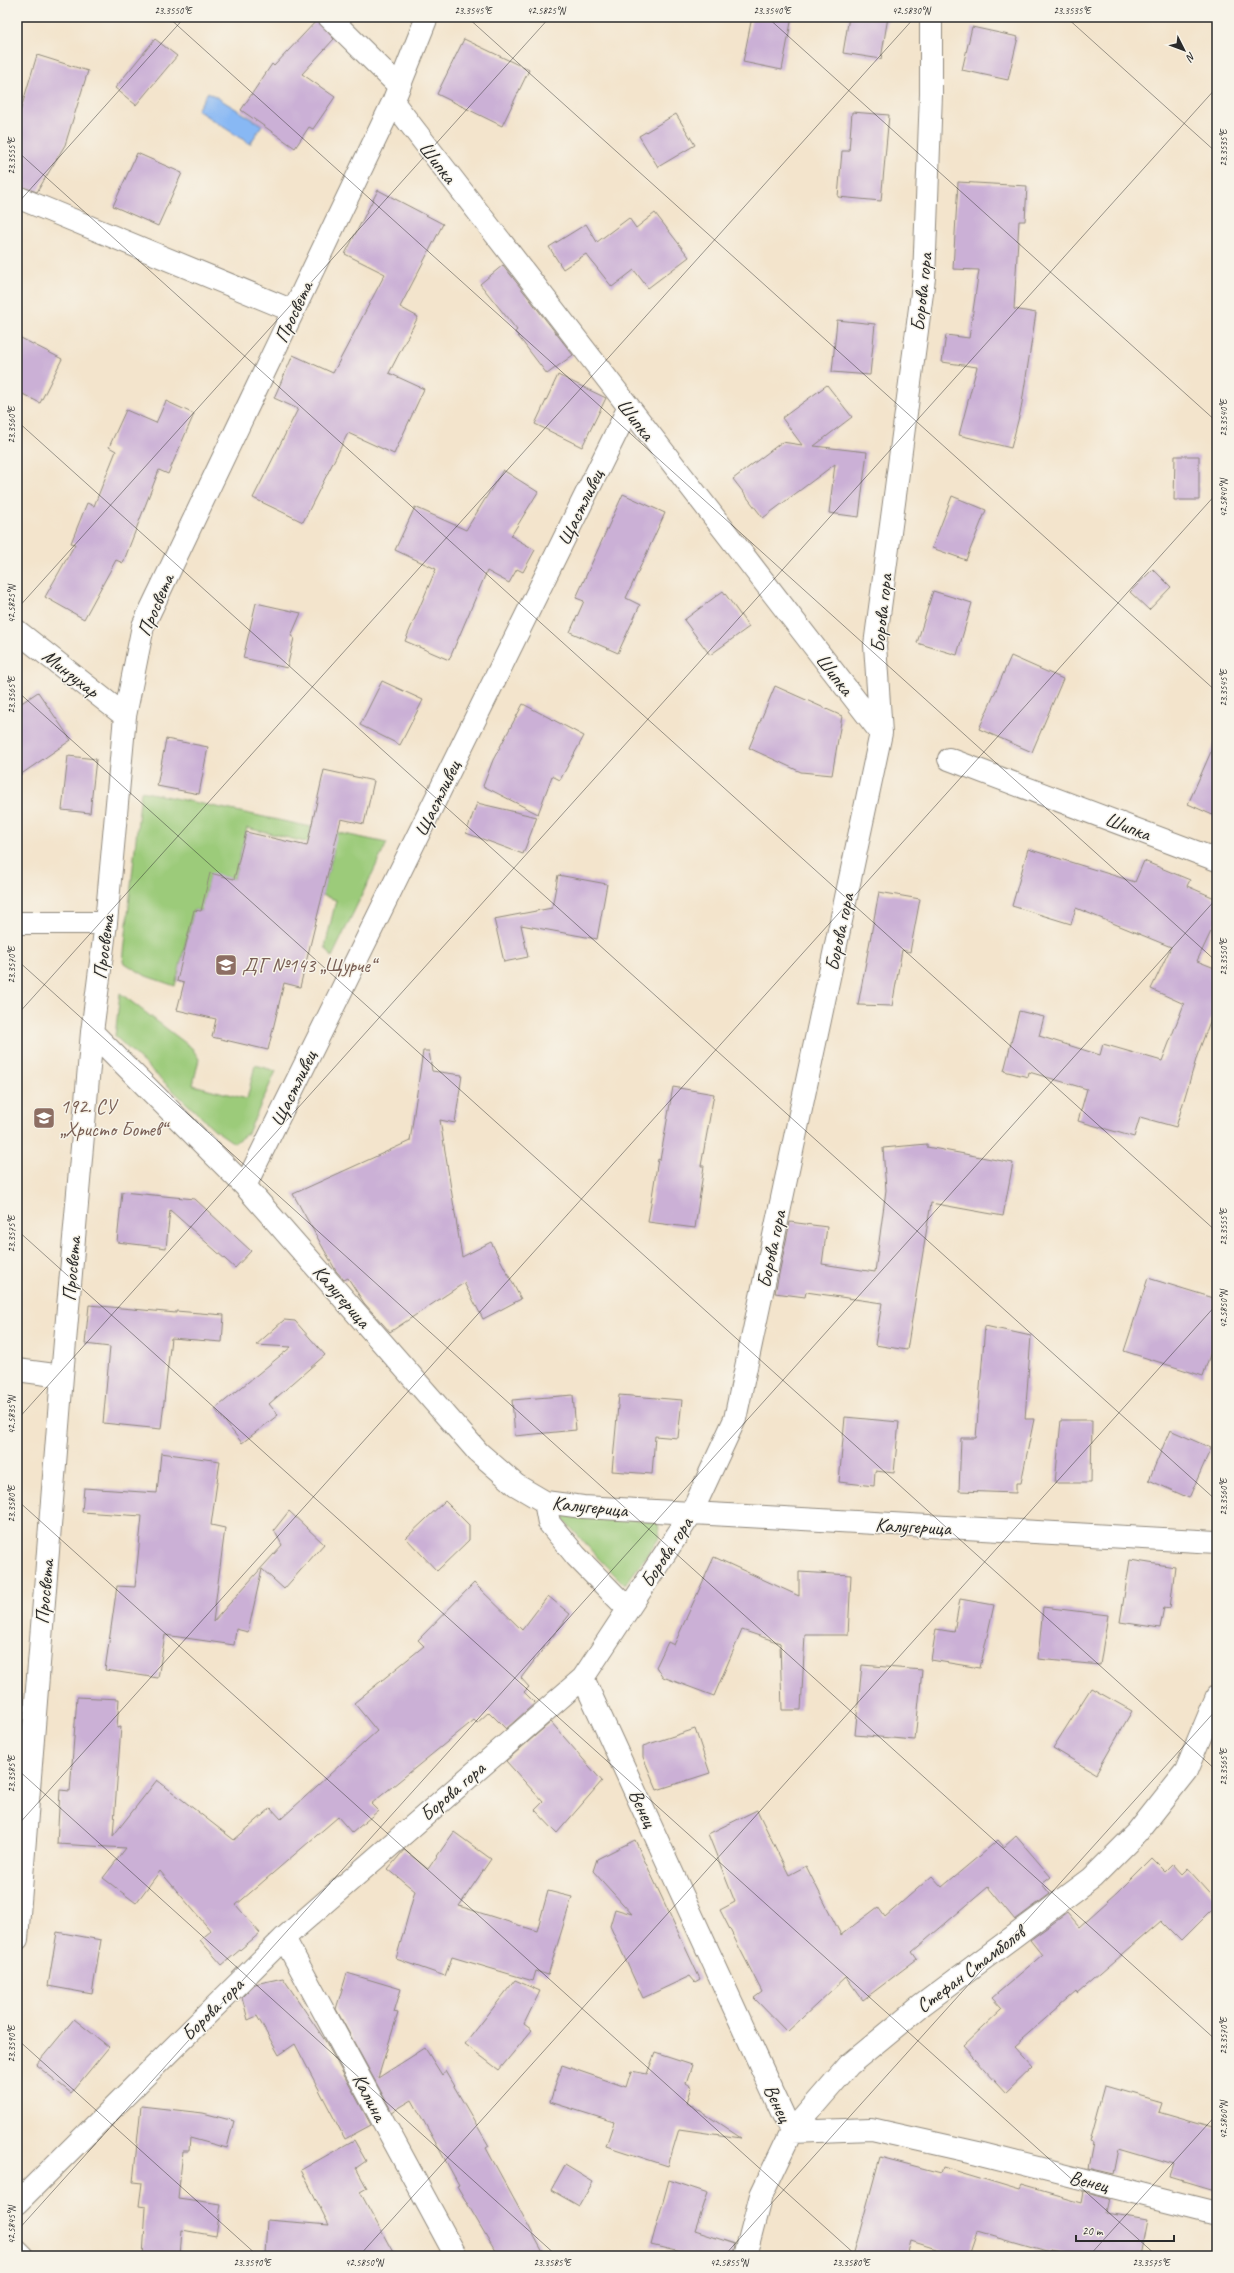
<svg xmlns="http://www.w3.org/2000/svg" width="1234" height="2273" viewBox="0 0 1234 2273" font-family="Caveat,sans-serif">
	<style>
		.green { fill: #9ccb7a; stroke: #647b52 }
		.water { fill: #88b8f4; stroke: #5a7290 }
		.building { fill: #cbb0d6 }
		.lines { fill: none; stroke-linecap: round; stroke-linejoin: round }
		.street-casing { stroke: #8f887c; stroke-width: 24 }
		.secondary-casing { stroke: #8f887c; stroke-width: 24 }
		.street { stroke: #fff; stroke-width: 22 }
		.secondary { stroke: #fff; stroke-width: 22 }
		.ticks { fill: none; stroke: #2b2b2b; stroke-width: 1; stroke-opacity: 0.45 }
		.labels { text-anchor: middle; stroke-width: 3; stroke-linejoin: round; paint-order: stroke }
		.street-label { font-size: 20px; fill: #2b2b2b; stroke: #f7f3e8 }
		.education-label { font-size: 20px; fill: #785e54; stroke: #f7f3e8; text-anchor: start }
		.neatline { fill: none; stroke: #2b2b2b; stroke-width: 1.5 }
		.ticks-label { font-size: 10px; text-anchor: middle; fill: #2b2b2b }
	</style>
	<rect width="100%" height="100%" fill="#f7f3e8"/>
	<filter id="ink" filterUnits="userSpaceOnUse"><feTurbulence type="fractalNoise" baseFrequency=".025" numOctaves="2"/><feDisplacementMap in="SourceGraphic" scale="8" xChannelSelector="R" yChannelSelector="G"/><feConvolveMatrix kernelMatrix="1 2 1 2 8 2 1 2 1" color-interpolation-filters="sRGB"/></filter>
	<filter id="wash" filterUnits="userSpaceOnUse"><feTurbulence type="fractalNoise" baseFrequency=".012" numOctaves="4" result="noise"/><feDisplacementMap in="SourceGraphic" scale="16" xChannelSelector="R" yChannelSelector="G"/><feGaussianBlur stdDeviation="0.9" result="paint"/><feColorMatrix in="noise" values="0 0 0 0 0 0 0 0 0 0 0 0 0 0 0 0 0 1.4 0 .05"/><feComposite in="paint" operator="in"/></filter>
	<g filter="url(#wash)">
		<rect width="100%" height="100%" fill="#f3e4cc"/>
		<path class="green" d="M 141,791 L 387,843 L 332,957 L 325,947 L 336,900 L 322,895 L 334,849 L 247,828 L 234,879 L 210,874 L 201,911 L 194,910 L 175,986 L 146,976 L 123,962 Z
			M 120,993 L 192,1048 L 199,1059 L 193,1085 L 247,1099 L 255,1065 L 276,1071 L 248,1133 L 234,1143 L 215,1130 L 115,1036 Z
			M 566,1514 L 653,1521 L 658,1523 L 660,1537 L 625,1585 L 598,1558 L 564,1520 Z"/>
		<path class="water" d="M 208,92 L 262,125 L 250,144 L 197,110 Z"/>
		<g id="blocks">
			<path class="building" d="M 752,17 L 792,17 L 782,70 L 743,62 Z
				M 849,17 L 888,17 L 881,59 L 843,53 Z
				M 317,20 L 334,39 L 302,74 L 335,97 L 313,129 L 309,127 L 295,148 L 241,110 L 272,64 L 274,66 Z
				M 972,27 L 1018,37 L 1008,80 L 962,70 Z
				M 155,39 L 177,56 L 136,105 L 115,88 Z
				M 464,39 L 529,70 L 502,126 L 437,94 Z
				M 37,55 L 88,71 L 65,145 L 37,192 L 17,185 L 17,122 Z
				M 852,112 L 889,115 L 881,201 L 838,197 L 842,151 L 849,151 Z
				M 676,114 L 695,145 L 658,167 L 639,136 Z
				M 137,153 L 182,173 L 158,226 L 113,206 Z
				M 958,182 L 1027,186 L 1025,221 L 1019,221 L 1014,309 L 1036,313 L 1021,409 L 1011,448 L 959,435 L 977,367 L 942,362 L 946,335 L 969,338 L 979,270 L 953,269 Z
				M 378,190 L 443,224 L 400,307 L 418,317 L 389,373 L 424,389 L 394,454 L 348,433 L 303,522 L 253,498 L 298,409 L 274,398 L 293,355 L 333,373 L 385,274 L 345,254 Z
				M 655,213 L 689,257 L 648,288 L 634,270 L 612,287 L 586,254 L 563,269 L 549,247 L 586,224 L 597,242 L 629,218 L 636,228 Z
				M 503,265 L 573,355 L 547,374 L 515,332 L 517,330 L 480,284 Z
				M 837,320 L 875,324 L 870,375 L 832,372 Z
				M 17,336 L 62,359 L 40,403 L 17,391 Z
				M 558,375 L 606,398 L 582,447 L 535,424 Z
				M 827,385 L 852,417 L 814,446 L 867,452 L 859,517 L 829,513 L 835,464 L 763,518 L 733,479 L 782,442 L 802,445 L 782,418 Z
				M 166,401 L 194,414 L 168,474 L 159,470 L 123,563 L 116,560 L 84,619 L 45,597 L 75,544 L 71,543 L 87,503 L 94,506 L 116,451 L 109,447 L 126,410 L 156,423 Z
				M 1175,456 L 1199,456 L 1199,500 L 1174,500 Z
				M 503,470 L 538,492 L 511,536 L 535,550 L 523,572 L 517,569 L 509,583 L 487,571 L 449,660 L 405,641 L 436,569 L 395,550 L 415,507 L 466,530 Z
				M 623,494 L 665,513 L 626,598 L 640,605 L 618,653 L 570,632 L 584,601 L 576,598 Z
				M 952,496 L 986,510 L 966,560 L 932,548 Z
				M 1153,569 L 1171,587 L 1149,610 L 1130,592 Z
				M 723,591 L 749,627 L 710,655 L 684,620 Z
				M 933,591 L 972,603 L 957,655 L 917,643 Z
				M 256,603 L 301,613 L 291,636 L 294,638 L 287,668 L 243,658 Z
				M 1011,656 L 1063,679 L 1032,752 L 979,729 Z
				M 382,681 L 423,700 L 400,745 L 360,725 Z
				M 775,686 L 842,716 L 832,775 L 801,772 L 749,748 Z
				M 38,692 L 71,740 L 17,777 L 17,706 Z
				M 523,704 L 584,736 L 560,780 L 552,776 L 538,814 L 483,786 L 493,760 Z
				M 1217,738 L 1217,817 L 1188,804 Z
				M 166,739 L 208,747 L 199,794 L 157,786 Z
				M 68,756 L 96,759 L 90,813 L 62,810 Z
				M 324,770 L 374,781 L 364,824 L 341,819 L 300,987 L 284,983 L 268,1050 L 212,1037 L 216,1019 L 177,1010 L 184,983 L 177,981 L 194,910 L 201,911 L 210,873 L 234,879 L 246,832 L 307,846 Z
				M 477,803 L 537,817 L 523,854 L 466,833 Z
				M 1028,849 L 1135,882 L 1144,861 L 1190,880 L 1187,886 L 1217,899 L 1217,919 L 1197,961 L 1217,969 L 1217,1003 L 1197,1056 L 1176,1127 L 1140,1117 L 1134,1137 L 1078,1121 L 1087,1089 L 1029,1072 L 1028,1077 L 1004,1071 L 1019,1011 L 1044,1017 L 1039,1036 L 1100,1055 L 1103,1044 L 1162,1061 L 1184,1004 L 1151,989 L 1171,947 L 1076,908 L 1071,924 L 1012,906 Z
				M 558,875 L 607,884 L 597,939 L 521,925 L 528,957 L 504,962 L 494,919 L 552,908 Z
				M 879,892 L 920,899 L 910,952 L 902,950 L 892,1006 L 858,1005 Z
				M 423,1051 L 429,1051 L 432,1071 L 462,1075 L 455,1123 L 440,1120 L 462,1257 L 491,1242 L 521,1299 L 483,1319 L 464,1283 L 390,1332 L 364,1303 L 348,1278 L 344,1280 L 336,1271 L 293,1194 L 410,1141 Z
				M 673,1087 L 714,1094 L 701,1166 L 704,1166 L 695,1228 L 648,1222 L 658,1159 L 660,1160 Z
				M 927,1144 L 927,1147 L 1013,1163 L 1003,1216 L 931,1203 L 907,1350 L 875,1345 L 882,1303 L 806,1292 L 805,1297 L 775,1293 L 790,1222 L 827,1227 L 822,1264 L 875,1272 L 886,1190 L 883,1148 Z
				M 122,1192 L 195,1199 L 251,1251 L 235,1268 L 170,1210 L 166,1248 L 117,1242 Z
				M 1148,1278 L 1217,1299 L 1217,1333 L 1203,1376 L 1124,1351 Z
				M 89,1305 L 176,1313 L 176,1311 L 224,1315 L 222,1342 L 171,1338 L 161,1429 L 103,1423 L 110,1347 L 85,1344 Z
				M 284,1320 L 295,1321 L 325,1355 L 269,1404 L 278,1415 L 242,1443 L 215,1409 L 291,1347 L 256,1345 Z
				M 985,1326 L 1031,1336 L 1025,1419 L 1034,1419 L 1021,1483 L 1016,1483 L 1016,1493 L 959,1491 L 961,1438 L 976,1438 Z
				M 573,1395 L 576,1430 L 515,1436 L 512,1400 Z
				M 619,1395 L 682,1400 L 678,1438 L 655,1436 L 652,1474 L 612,1471 Z
				M 845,1417 L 899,1422 L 894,1473 L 875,1471 L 874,1486 L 839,1482 Z
				M 1061,1420 L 1092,1420 L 1091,1483 L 1055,1483 Z
				M 1170,1430 L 1211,1448 L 1189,1498 L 1149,1480 Z
				M 161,1453 L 220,1461 L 211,1525 L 225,1528 L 213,1622 L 282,1545 L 274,1530 L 289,1511 L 324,1544 L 284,1589 L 262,1569 L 248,1632 L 236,1629 L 234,1645 L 165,1635 L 158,1678 L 105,1670 L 117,1586 L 135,1587 L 142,1516 L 82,1512 L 84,1488 L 157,1493 Z
				M 445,1501 L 469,1525 L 469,1540 L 437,1571 L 406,1538 Z
				M 714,1557 L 799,1596 L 799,1572 L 851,1575 L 848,1635 L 805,1635 L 801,1710 L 782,1710 L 780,1643 L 742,1630 L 714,1696 L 663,1677 L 656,1667 L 668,1642 L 674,1645 Z
				M 1130,1560 L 1175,1567 L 1170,1608 L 1164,1607 L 1160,1628 L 1120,1622 Z
				M 474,1583 L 522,1630 L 548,1596 L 570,1614 L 521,1678 L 529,1687 L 524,1692 L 535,1703 L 506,1729 L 489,1712 L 477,1723 L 474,1720 L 371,1804 L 378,1811 L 352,1833 L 338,1817 L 236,1905 L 260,1933 L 222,1965 L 200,1940 L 211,1931 L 160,1871 L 136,1903 L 103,1878 L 126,1848 L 57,1844 L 60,1790 L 70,1791 L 77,1697 L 119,1699 L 117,1728 L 121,1727 L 113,1836 L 157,1780 L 234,1840 L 271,1808 L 281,1819 L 377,1731 L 354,1703 L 424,1646 L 418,1640 Z
				M 960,1599 L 994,1605 L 980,1668 L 931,1660 L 936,1629 L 954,1632 Z
				M 1043,1607 L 1108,1615 L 1100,1665 L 1038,1659 Z
				M 862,1665 L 922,1670 L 915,1740 L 855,1735 Z
				M 1091,1688 L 1132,1711 L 1096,1774 L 1053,1748 Z
				M 551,1722 L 602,1781 L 557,1833 L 535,1810 L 543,1802 L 506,1761 Z
				M 695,1729 L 710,1773 L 657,1790 L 643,1757 L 643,1746 Z
				M 757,1810 L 789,1875 L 806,1866 L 841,1935 L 878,1907 L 885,1917 L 932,1876 L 942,1887 L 998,1840 L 1004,1847 L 1016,1836 L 1051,1877 L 1042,1884 L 1050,1894 L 1015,1920 L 988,1887 L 912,1952 L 917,1959 L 863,2000 L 846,1977 L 787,2032 L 754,1998 L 762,1992 L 720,1910 L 735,1902 L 708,1834 Z
				M 454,1832 L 491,1859 L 459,1906 L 537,1931 L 548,1891 L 572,1897 L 548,1975 L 536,1971 L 533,1981 L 452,1957 L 445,1976 L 396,1959 L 415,1891 L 388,1869 L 404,1850 L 428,1869 Z
				M 635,1840 L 700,1979 L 695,1982 L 690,1976 L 643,1998 L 610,1926 L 615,1909 L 632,1914 L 593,1871 L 597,1859 Z
				M 1152,1858 L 1165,1871 L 1172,1864 L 1182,1875 L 1188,1869 L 1217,1901 L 1217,1905 L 1181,1941 L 1161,1921 L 1077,1994 L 1076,1992 L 1014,2046 L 1033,2067 L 1006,2093 L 963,2046 L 1002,2009 L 992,1998 L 1042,1955 L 1030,1940 L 1067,1913 L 1079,1927 L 1118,1892 Z
				M 57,1932 L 101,1940 L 92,1994 L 48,1986 Z
				M 347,1973 L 401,1989 L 394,2012 L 398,2013 L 378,2078 L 425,2048 L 442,2075 L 445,2071 L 489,2146 L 486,2148 L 545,2256 L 498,2256 L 457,2186 L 459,2185 L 412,2100 L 392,2112 L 336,2009 Z
				M 283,1978 L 326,2042 L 371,2125 L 345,2139 L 295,2044 L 279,2055 L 257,2016 L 248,2020 L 242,1997 L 255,1984 Z
				M 515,1980 L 540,1991 L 524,2024 L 532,2030 L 499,2070 L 465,2044 Z
				M 74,2019 L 109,2047 L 71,2093 L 36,2065 Z
				M 655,2053 L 692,2065 L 686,2083 L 692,2087 L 687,2102 L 741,2138 L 679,2129 L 668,2166 L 606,2146 L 614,2122 L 550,2102 L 562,2065 L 626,2087 L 631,2071 L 647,2074 Z
				M 1105,2086 L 1161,2102 L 1158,2111 L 1217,2128 L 1217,2191 L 1170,2177 L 1174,2165 L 1119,2149 L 1114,2174 L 1088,2168 L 1093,2142 L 1090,2141 Z
				M 141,2106 L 203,2113 L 234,2121 L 227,2148 L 190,2138 L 189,2151 L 183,2151 L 178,2198 L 221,2204 L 216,2236 L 182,2230 L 180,2256 L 143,2256 L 146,2207 L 139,2206 L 142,2183 L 133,2182 Z
				M 354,2140 L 366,2161 L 356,2168 L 367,2188 L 360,2192 L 395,2256 L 265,2256 L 267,2220 L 329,2225 L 301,2170 Z
				M 880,2157 L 941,2173 L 943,2167 L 1020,2190 L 1022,2186 L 1081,2203 L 1083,2192 L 1110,2199 L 1107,2213 L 1147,2220 L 1140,2256 L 1077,2256 L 1051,2251 L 1050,2253 L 977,2232 L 969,2256 L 958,2256 L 911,2241 L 907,2256 L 853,2256 Z
				M 565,2165 L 593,2182 L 579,2206 L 551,2190 Z
				M 669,2180 L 708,2193 L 695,2231 L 735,2244 L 733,2256 L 696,2256 L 651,2245 Z"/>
		</g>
	</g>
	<g filter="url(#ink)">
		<use href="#blocks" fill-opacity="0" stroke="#8f887c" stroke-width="1"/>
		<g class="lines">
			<g class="street-casing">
				<path id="street" d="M 329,17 L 399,86
					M 393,102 L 881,733
					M 17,197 L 293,311
					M 17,631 L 125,716
					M 949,759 L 1217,860
					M 17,923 L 106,923
					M 92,1032 L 245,1186 L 478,1452 L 516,1485 L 545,1502 L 583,1507 L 1217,1542
					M 245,1186 L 628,409
					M 17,1370 L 62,1376
					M 545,1502 L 549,1523 L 576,1556 L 628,1609
					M 583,1678 L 791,2132 L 871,2129 L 978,2153 L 1217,2213
					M 284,1938 L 456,2256
					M 17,1939 L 62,1376 L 92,1032 L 106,923 L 125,716 L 143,626 L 393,102 L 427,17
					M 17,2203 L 284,1938 L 583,1678 L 691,1514 L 735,1419 L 881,733 L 875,645 L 924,278 L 931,94 L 931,17
					M 745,2256 L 761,2195 L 791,2132 L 849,2065 L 922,2005 L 1092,1878 L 1137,1833 L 1186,1771 L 1217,1696"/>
			</g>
			<g class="secondary-casing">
				<path id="secondary" d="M 17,2251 L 22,2256"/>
			</g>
			<use href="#street" class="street"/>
			<use href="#secondary" class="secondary"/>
		</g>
	</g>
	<path class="ticks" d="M 168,17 L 1217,962M 467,17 L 1217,692M 767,17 L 1217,422M 1066,17 L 1217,153M 17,151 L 1217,1232M 17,204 L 185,17M 17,421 L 1217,1501M 17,609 L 550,17M 17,691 L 1217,1771M 17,960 L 1217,2041M 17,1015 L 915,17M 17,1230 L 1157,2256M 17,1420 L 1217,87M 17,1500 L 857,2256M 17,1769 L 557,2256M 17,1826 L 1217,493M 17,2039 L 258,2256M 17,2231 L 1217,898M 359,2256 L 1217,1304M 724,2256 L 1217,1709M 1089,2256 L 1217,2114"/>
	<defs>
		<g id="school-square" transform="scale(1.15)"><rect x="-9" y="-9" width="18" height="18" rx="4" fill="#8d6e63" stroke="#f7f3e8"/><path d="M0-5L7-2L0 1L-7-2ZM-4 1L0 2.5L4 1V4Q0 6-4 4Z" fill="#fff"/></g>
	</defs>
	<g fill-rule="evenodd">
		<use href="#school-square" x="226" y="965"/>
		<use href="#school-square" x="44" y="1118"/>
	</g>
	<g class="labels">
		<g class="street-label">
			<text transform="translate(438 162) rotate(52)" y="7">Шипка</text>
			<text transform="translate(921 292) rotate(-84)" y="7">Борова гора</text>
			<text transform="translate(293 312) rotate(-65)" y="7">Просвета</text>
			<text transform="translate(636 419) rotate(52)" y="7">Шипка</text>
			<text transform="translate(580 507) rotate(-64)" y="7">Щастливец</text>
			<text transform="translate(155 605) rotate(-67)" y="7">Просвета</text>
			<text transform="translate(881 613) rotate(-84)" y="7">Борова гора</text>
			<text transform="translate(71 673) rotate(38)" y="7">Минзухар</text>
			<text transform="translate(835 674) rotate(52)" y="7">Шипка</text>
			<text transform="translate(437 798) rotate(-64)" y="7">Щастливец</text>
			<text transform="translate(1128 826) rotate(21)" y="7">Шипка</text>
			<text transform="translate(839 932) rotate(-78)" y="7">Борова гора</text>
			<text transform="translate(103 947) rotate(-83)" y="7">Просвета</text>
			<text transform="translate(293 1088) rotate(-64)" y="7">Щастливец</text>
			<text transform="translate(771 1249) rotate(-78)" y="7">Борова гора</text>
			<text transform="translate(71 1269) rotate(-85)" y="7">Просвета</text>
			<text transform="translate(342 1296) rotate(49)" y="7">Калугерица</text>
			<text transform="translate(590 1506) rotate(6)" y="7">Калугерица</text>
			<text transform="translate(913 1526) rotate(3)" y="7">Калугерица</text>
			<text transform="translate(666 1552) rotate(-57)" y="7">Борова гора</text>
			<text transform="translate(44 1592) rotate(-85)" y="7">Просвета</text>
			<text transform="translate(452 1791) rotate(-41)" y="7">Борова гора</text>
			<text transform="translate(643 1808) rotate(65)" y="7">Венец</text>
			<text transform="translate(970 1969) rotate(-37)" y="7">Стефан Стамболов</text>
			<text transform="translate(212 2009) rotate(-45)" y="7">Борова гора</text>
			<text transform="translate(370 2097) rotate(62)" y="7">Калина</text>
			<text transform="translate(778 2103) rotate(65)" y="7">Венец</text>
			<text transform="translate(1089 2181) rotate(14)" y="7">Венец</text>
		</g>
		<g class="education-label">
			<text x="242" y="972">ДГ №143 „Щурче“</text>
			<text x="60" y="1113">192. СУ<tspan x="60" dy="23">„Христо Ботев“</tspan></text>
		</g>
	</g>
	<rect width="1234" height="2273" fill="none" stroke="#f7f3e8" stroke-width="44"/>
	<g transform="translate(1184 50) rotate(132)" stroke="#f7f3e8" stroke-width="3" paint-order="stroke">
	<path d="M0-3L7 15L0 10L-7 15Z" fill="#2b2b2b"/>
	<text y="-6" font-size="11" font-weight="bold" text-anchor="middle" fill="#2b2b2b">N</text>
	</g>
	<path d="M1076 2235v6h98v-6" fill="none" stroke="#2b2b2b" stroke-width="2"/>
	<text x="1082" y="2235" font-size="12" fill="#2b2b2b" stroke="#f7f3e8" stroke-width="3" paint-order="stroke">20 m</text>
	<rect x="22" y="22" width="1190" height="2229" class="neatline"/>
	<g class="ticks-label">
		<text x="173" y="14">23.3550°E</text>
		<text x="473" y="14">23.3545°E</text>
		<text x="546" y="14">42.5825°N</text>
		<text x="772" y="14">23.3540°E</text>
		<text x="911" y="14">42.5830°N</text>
		<text x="1072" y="14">23.3535°E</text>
		<text transform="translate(1223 148) rotate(-90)" y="4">23.3535°E</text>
		<text transform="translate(11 156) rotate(-90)" y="4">23.3555°E</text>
		<text transform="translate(1223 418) rotate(-90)" y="4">23.3540°E</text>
		<text transform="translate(11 425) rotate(-90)" y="4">23.3560°E</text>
		<text transform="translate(1223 498) rotate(-90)" y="4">42.5840°N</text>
		<text transform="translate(11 604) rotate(-90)" y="4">42.5825°N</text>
		<text transform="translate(1223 688) rotate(-90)" y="4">23.3545°E</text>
		<text transform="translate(11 695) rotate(-90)" y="4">23.3565°E</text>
		<text transform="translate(1223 957) rotate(-90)" y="4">23.3550°E</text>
		<text transform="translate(11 965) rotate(-90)" y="4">23.3570°E</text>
		<text transform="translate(1223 1227) rotate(-90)" y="4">23.3555°E</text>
		<text transform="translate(11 1234) rotate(-90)" y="4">23.3575°E</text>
		<text transform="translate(1223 1309) rotate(-90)" y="4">42.5850°N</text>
		<text transform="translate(11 1415) rotate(-90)" y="4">42.5835°N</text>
		<text transform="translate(1223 1497) rotate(-90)" y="4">23.3560°E</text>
		<text transform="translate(11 1504) rotate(-90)" y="4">23.3580°E</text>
		<text transform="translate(1223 1767) rotate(-90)" y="4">23.3565°E</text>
		<text transform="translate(11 1774) rotate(-90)" y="4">23.3585°E</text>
		<text transform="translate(1223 2036) rotate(-90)" y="4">23.3570°E</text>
		<text transform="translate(11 2044) rotate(-90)" y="4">23.3590°E</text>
		<text transform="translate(1223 2120) rotate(-90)" y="4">42.5860°N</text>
		<text transform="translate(11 2225) rotate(-90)" y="4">42.5845°N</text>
		<text x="252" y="2266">23.3590°E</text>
		<text x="364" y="2266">42.5850°N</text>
		<text x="552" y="2266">23.3585°E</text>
		<text x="729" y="2266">42.5855°N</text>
		<text x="851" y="2266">23.3580°E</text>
		<text x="1151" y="2266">23.3575°E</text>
	</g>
</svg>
